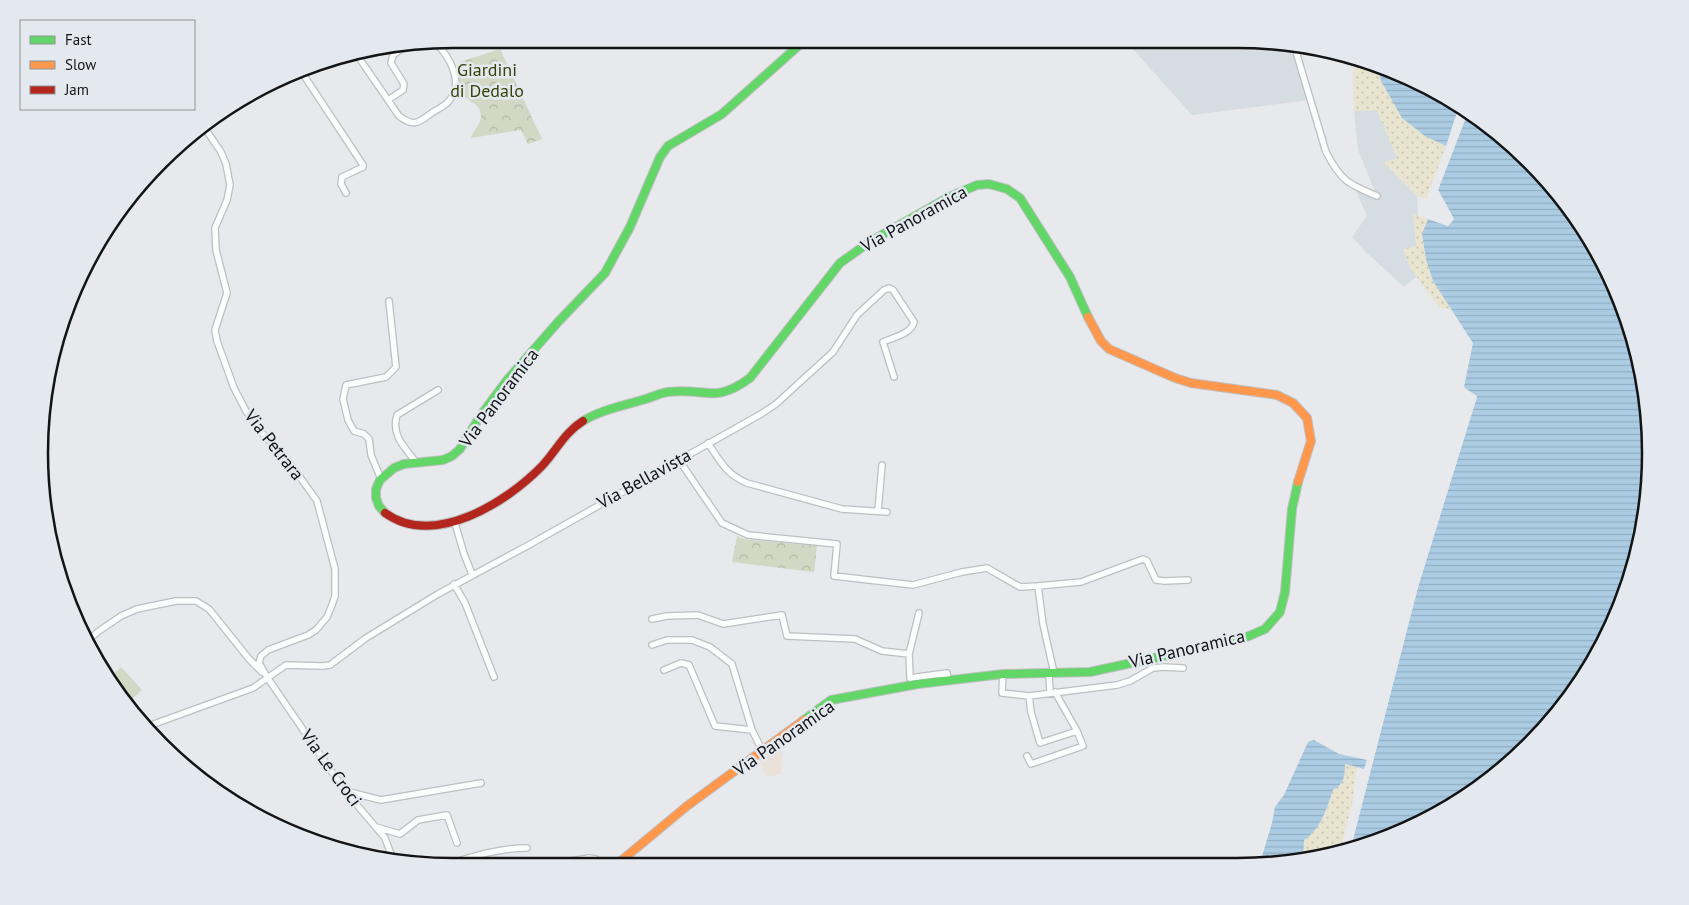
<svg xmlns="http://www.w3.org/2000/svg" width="1689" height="905" viewBox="0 0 1689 905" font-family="'PT Sans',sans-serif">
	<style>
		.built { fill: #d5dce2 }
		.education { fill: #eae2d9 }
		.forest { fill: url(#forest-crowns) }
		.sand { fill: url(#sand-dots) }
		.garden { fill: #d2d8c4 }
		.water { fill: url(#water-rules) }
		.pier { fill: #e7e9ec }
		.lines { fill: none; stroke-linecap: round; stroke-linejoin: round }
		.street-casing { stroke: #bdbfc1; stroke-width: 8 }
		.fast-casing { stroke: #bdbfc1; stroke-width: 10 }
		.slow-casing { stroke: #bdbfc1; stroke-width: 10 }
		.jam-casing { stroke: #bdbfc1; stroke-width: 10 }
		.street { stroke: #fbfcfc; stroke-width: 5.5 }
		.fast { stroke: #63d668; stroke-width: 8 }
		.slow { stroke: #ff974d; stroke-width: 8 }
		.jam { stroke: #b3261e; stroke-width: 8 }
		.labels { text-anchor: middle; stroke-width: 5; stroke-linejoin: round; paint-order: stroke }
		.park-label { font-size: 18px; fill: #384106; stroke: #e4e9ef }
		.street-label { font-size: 18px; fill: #121416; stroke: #e4e9ef }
		.rim { fill: none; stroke: #121416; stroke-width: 2.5 }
	</style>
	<defs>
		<pattern id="forest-crowns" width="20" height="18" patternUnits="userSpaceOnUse" patternTransform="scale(1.25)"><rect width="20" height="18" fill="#d2d8c4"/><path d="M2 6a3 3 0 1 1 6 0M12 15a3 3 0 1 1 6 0" fill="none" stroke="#b3b8a8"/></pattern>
		<pattern id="sand-dots" width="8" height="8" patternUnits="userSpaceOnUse" patternTransform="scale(1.25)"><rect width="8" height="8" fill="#e8e4d0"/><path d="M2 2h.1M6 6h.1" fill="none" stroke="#c6c3b2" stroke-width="1.8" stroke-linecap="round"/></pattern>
		<pattern id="water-rules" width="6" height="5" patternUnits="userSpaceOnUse" patternTransform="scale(1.25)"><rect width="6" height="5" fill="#abcce3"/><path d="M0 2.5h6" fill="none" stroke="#92aec2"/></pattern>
	</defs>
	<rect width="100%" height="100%" fill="#e7e9ec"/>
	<path class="built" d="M 1124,39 L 1263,40 L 1292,44 L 1310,100 L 1192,115 Z
		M 1377,110 L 1397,158 L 1384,163 L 1417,196 L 1422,272 L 1404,287 L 1366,252 L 1352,237 L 1367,216 L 1355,189 L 1376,194 L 1358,150 L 1354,111 Z"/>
	<path class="education" d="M 783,741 L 781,774 L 766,777 L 759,759 Z"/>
	<path class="forest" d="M 500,49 L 542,139 L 528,144 L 521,130 L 471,138 C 473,130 481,125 481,116 C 481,102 464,101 460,90 C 457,82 459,70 460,62 Z
		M 737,536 L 743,539 L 817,546 L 814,572 L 732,562 Z"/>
	<path class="sand" d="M 1353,56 L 1378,66 L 1381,81 L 1425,136 L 1446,146 L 1426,199 L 1417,196 L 1384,163 L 1397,158 L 1377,110 L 1354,111 Z
		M 1413,214 L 1428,219 L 1422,234 L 1433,281 L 1452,309 L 1440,308 L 1410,268 L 1403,249 L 1416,246 Z
		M 1345,764 L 1357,767 L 1353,799 L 1341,849 L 1303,859 L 1304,840 L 1325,814 L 1333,790 Z"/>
	<path class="garden" d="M 121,667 L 142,690 L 131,700 L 110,678 Z"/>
	<path class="water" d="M 1378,66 L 1420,82 L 1459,106 L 1446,146 L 1425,136 L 1402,118 L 1381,81 Z
		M 1468,112 L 1489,124 L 1548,180 L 1595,246 L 1628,320 L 1647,399 L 1649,480 L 1636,560 L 1607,636 L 1548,725 L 1488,781 L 1395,835 L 1351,847 L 1418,587 L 1477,397 L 1464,387 L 1473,343 L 1433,281 L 1426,259 L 1422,234 L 1428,219 L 1448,226 L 1454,219 L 1438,190 Z
		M 1314,740 L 1339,754 L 1367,760 L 1364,769 L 1345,764 C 1345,776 1344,784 1333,790 C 1327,808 1321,829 1304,840 L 1303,859 L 1291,863 L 1260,863 L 1272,823 L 1275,807 L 1284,795 L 1308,742 Z"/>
	<path class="pier" d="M 1466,110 L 1468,112 L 1438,190 L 1454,219 L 1448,226 L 1432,220 L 1432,218 L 1447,223 L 1451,218 L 1436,190 Z
		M 1469,391 L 1477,396 L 1418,587 L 1351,847 L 1348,847 L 1416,586 L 1474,397 L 1470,394 Z"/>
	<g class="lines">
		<g class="street-casing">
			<path id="street" d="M 1294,45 L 1326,152 C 1341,181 1348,184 1377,196
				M 357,55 L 399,116 C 415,128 419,122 433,112 C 438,109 445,106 449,101 C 465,82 449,56 435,42
				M 301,71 L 363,165 L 363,167 L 342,177 L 341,184 L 346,193
				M 388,100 L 403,90 L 404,84 L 391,63 L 393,55 L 404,47
				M 202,124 L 221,152 L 226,164 L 230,185 L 227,200 L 215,228 L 216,250 L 227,293 L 215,330 L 217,341 L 234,388 L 246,411 L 260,431 L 287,459 L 317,501 L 335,569 L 335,596 L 332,605 L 327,617 L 316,630 L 308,635 L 268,650 L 261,656 L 259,663 L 267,677 L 345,791 L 385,838 L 393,860
				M 708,443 C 720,461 726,474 747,483 L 842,509 L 887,512
				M 679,460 L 722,523 L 748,535 L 837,544 L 834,576 L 913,585 L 962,572 L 987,568 L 1020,587 L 1038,586 L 1081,582 L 1143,559 L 1147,561 L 1156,580 L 1165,581 L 1188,580
				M 416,462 C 404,447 391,435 397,415 L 438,390
				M 381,479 L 371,455 L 369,439 L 364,434 L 354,431 L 348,420 L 343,399 L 346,385 L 386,377 L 396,367 L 389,301
				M 878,511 L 882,465
				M 455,523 L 464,554 L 472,574
				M 454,584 L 465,603 L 494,677
				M 1038,586 L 1043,624 L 1054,673
				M 652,619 L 667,616 L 698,615 L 723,624 L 782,615 L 787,636 L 855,639 L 882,651 L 909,654 L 910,678 L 947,673 L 948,681
				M 87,641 L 99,631 L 121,616 L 137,609 L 176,601 L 196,601 L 209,609 L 249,659 L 262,672
				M 652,645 L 667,640 L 692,640 L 710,647 L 732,664 L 752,730 L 763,752
				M 909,654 L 919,613
				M 664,670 L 681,663 L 689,665 L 715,726 L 752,730
				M 1049,673 L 1050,693
				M 1003,674 L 1002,693 L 1029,696 L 1117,685 L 1130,681 L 1153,668 L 1163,667 L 1183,668
				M 1029,696 L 1031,712 L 1040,743 L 1077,731
				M 146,729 L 154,724 L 253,688 L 286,665 L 323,666 L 330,665 L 366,638 L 438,594 L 527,546 L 761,414 L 776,404 L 833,352 L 857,315 L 884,290 L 889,288 L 893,290 L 914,322 C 911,334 894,337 883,342 L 894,377
				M 1027,756 L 1031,764 L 1083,746 L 1077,731 L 1055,692
				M 345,791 L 381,800 L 481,783
				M 376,827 L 400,834 L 418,820 L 447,815 L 457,843
				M 837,864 L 837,861
				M 446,865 C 473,856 499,848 527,848
				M 546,865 L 589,858 L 596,859 L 598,865"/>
		</g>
		<g class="fast-casing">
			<path id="fast" d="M 583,421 C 601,410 622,406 642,400 C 651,398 659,393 668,392 C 706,387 713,405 750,378 L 840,263 L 871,241 L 949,197 L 977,185 L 989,184 L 1007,189 L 1020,198 L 1070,277 L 1088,317
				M 385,513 L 379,506 L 376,498 L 376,489 L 380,480 L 394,468 L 404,464 L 443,460 L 452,456 L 460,449 L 481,415 L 508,379 L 558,322 L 605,273 L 630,227 L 660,157 L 668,146 L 722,114 L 806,39
				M 804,720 L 831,700 L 918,684 L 1003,674 L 1090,672 L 1242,639 L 1265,629 L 1280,612 L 1285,592 L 1292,509 L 1298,482"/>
		</g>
		<g class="slow-casing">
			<path id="slow" d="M 1088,317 L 1101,341 L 1109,349 L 1175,378 L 1191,383 L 1277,395 L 1293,403 L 1307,418 L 1311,441 L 1298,482
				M 616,865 L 687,806 L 804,720"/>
		</g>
		<g class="jam-casing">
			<path id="jam" d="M 385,513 C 434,548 506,503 542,466 C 556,451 565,432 583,421"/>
		</g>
		<use href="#street" class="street"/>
		<use href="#fast" class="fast"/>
		<use href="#slow" class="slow"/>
		<use href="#jam" class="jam"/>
	</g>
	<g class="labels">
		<g class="park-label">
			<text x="487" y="76">Giardini<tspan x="487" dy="21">di Dedalo</tspan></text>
		</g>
		<g class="street-label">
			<text transform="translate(914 219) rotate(-29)" y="6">Via Panoramica</text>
			<text transform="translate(499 398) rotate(-53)" y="6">Via Panoramica</text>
			<text transform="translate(274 445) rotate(52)" y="6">Via Petrara</text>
			<text transform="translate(644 479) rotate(-29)" y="6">Via Bellavista</text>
			<text transform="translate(1187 649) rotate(-13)" y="6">Via Panoramica</text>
			<text transform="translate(784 738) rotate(-35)" y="6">Via Panoramica</text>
			<text transform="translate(331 768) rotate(54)" y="6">Via Le Croci</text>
		</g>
	</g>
	<path d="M0 0H1689V905H0ZM453 48H1237A405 405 0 0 1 1642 453V453A405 405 0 0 1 1237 858H453A405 405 0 0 1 48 453V453A405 405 0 0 1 453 48Z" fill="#e4e9ef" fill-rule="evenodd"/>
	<path class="rim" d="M453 48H1237A405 405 0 0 1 1642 453V453A405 405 0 0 1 1237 858H453A405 405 0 0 1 48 453V453A405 405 0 0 1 453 48Z"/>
	<rect x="20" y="20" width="175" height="90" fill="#e4e9ef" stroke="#909498"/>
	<rect x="30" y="36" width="25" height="8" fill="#63d668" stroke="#909498"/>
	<text x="65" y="45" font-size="15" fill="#121416">Fast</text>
	<rect x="30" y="61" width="25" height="8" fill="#ff974d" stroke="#909498"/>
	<text x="65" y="70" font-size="15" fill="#121416">Slow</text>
	<rect x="30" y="86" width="25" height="8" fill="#b3261e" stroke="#909498"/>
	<text x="65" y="95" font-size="15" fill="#121416">Jam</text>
</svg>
